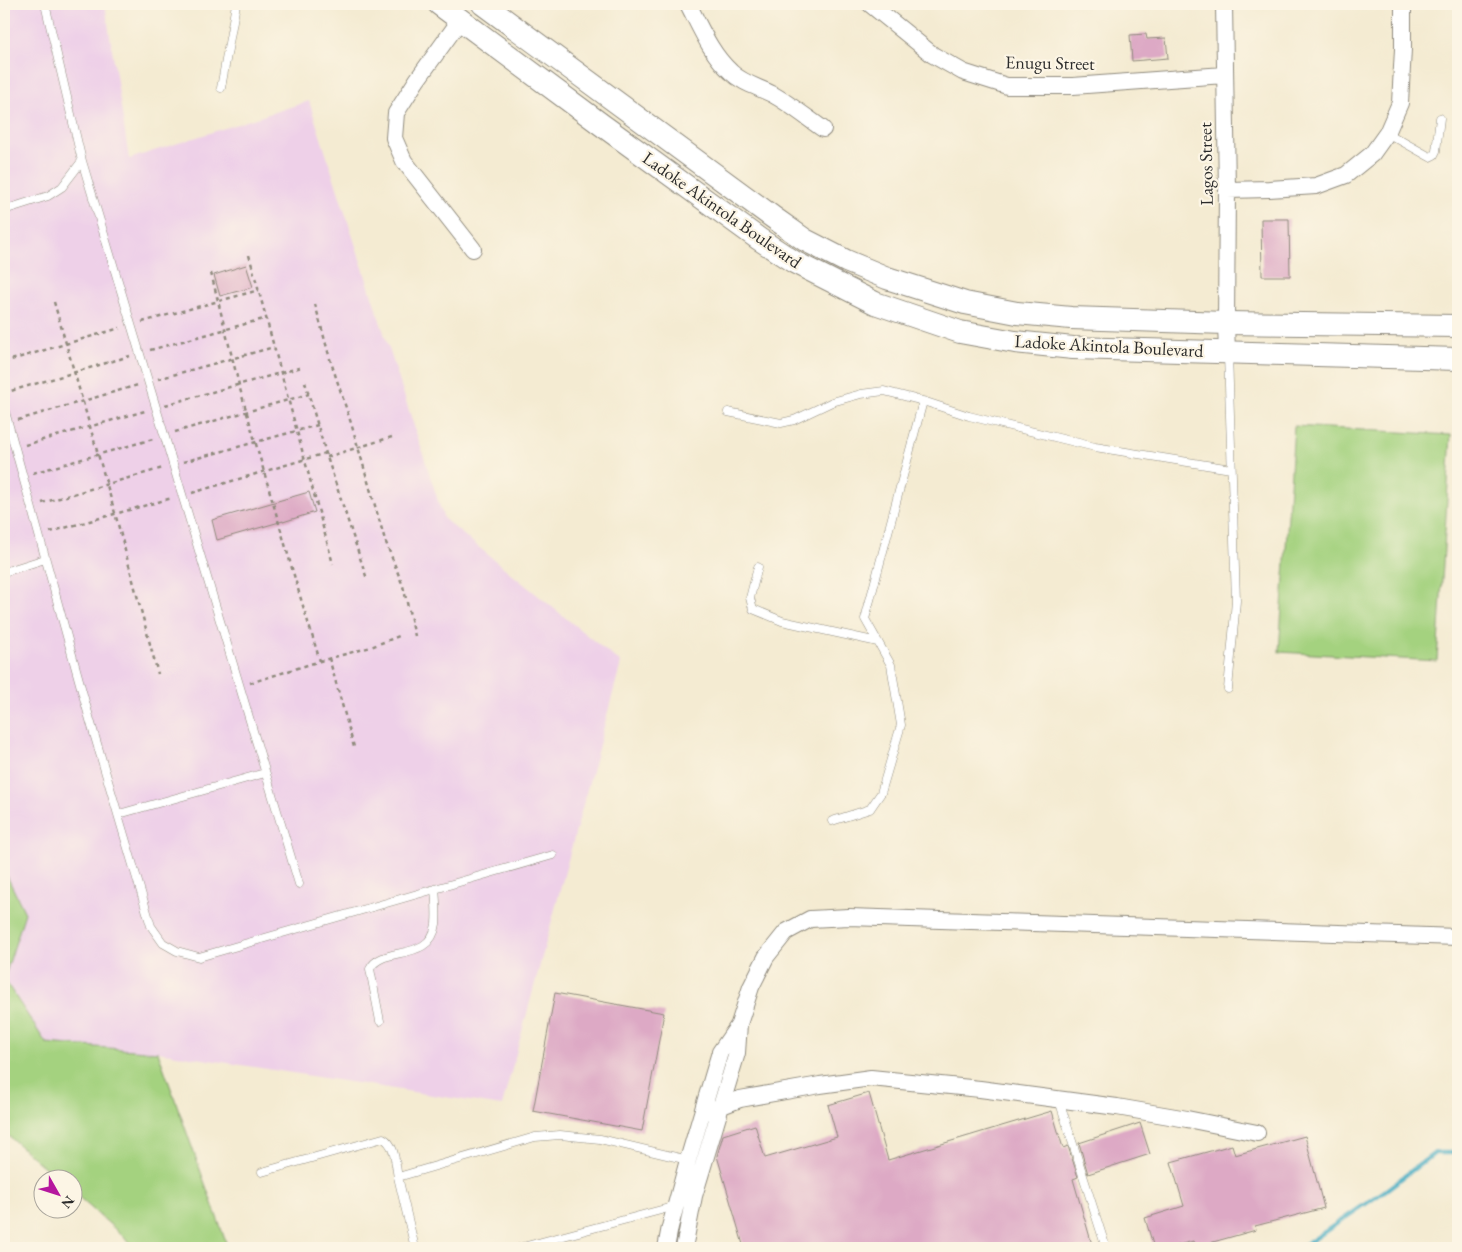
<svg xmlns="http://www.w3.org/2000/svg" width="1462" height="1252" viewBox="0 0 1462 1252" font-family="'EB Garamond',serif">
	<style>
		.built { fill: #eed0e8 }
		.green { fill: #a4d27f; stroke: #687e55 }
		.lines { fill: none; stroke-linecap: round; stroke-linejoin: round }
		.stream { stroke: #43acc3; stroke-width: 4.5 }
		.building { fill: #dda9c5 }
		.lane-casing { stroke: #908b7e; stroke-width: 9 }
		.street-casing { stroke: #908b7e; stroke-width: 18 }
		.secondary-casing { stroke: #908b7e; stroke-width: 24 }
		.path { stroke: #908b7e; stroke-width: 2.5; stroke-dasharray: 4 4; stroke-linecap: butt }
		.lane { stroke: #fff; stroke-width: 8 }
		.street { stroke: #fff; stroke-width: 16 }
		.secondary { stroke: #fff; stroke-width: 22 }
		.labels { text-anchor: middle; stroke-width: 4.5; stroke-linejoin: round; paint-order: stroke }
		.street-label { font-size: 18px; fill: #2b2b2b; stroke: #fcf5e5 }
	</style>
	<rect width="100%" height="100%" fill="#fcf5e5"/>
	<filter id="ink" filterUnits="userSpaceOnUse"><feTurbulence type="fractalNoise" baseFrequency=".02" numOctaves="2"/><feDisplacementMap in="SourceGraphic" scale="10" xChannelSelector="R" yChannelSelector="G"/><feConvolveMatrix kernelMatrix="1 2 1 2 8 2 1 2 1" color-interpolation-filters="sRGB"/></filter>
	<filter id="wash" filterUnits="userSpaceOnUse"><feTurbulence type="fractalNoise" baseFrequency=".0096" numOctaves="4" result="noise"/><feDisplacementMap in="SourceGraphic" scale="20" xChannelSelector="R" yChannelSelector="G"/><feGaussianBlur stdDeviation="1.12" result="paint"/><feColorMatrix in="noise" values="0 0 0 0 0 0 0 0 0 0 0 0 0 0 0 0 0 1.4 0 .05"/><feComposite in="paint" operator="in"/></filter>
	<g filter="url(#wash)">
		<rect width="100%" height="100%" fill="#f4ebd2"/>
		<path class="built" d="M 19,4 L 105,4 L 129,159 L 309,101 L 444,519 L 621,663 L 502,1106 L 158,1052 L 46,1043 L 4,979 L 25,913 L 4,870 L 4,7 Z"/>
		<path class="green" d="M 1294,426 L 1451,435 L 1437,661 L 1279,652 Z
			M 4,870 L 25,913 L 4,979 L 46,1043 L 158,1052 L 228,1248 L 133,1248 L 131,1243 L 73,1192 L 72,1180 L 58,1179 L 4,1132 Z"/>
		<g class="lines">
			<path class="stream" d="M 1301,1248 L 1386,1190 L 1435,1153 L 1458,1153"/>
		</g>
		<g id="blocks">
			<path class="building" d="M 1146,34 L 1147,39 L 1166,38 L 1168,58 L 1132,61 L 1130,35 Z
				M 1261,219 L 1289,219 L 1290,276 L 1262,276 Z
				M 246,265 L 253,287 L 220,296 L 214,275 Z
				M 309,492 L 315,512 L 283,522 L 283,521 L 217,540 L 212,520 Z
				M 555,993 L 664,1013 L 642,1131 L 533,1111 Z
				M 869,1093 L 888,1160 L 1052,1111 L 1063,1148 L 1068,1146 L 1078,1177 L 1073,1179 L 1093,1248 L 744,1248 L 717,1156 L 723,1135 L 755,1125 L 765,1158 L 837,1137 L 828,1105 Z
				M 1140,1123 L 1150,1154 L 1088,1174 L 1079,1143 Z
				M 1305,1136 L 1324,1208 L 1255,1226 L 1256,1230 L 1195,1247 L 1193,1241 L 1168,1248 L 1154,1248 L 1145,1218 L 1184,1206 L 1171,1162 L 1232,1145 L 1235,1155 Z"/>
		</g>
	</g>
	<g filter="url(#ink)">
		<use href="#blocks" fill-opacity="0" stroke="#908b7e" stroke-width="1"/>
		<g class="lines">
			<g class="lane-casing">
				<path id="lane" d="M 221,88 L 236,4
					M 1387,133 L 1430,157 L 1434,155 L 1436,151 L 1440,118
					M 82,161 C 154,402 226,643 299,884
					M 4,210 L 48,196 L 62,187 L 82,161 L 45,4
					M 1228,354 L 1236,601 L 1228,689
					M 4,408 L 90,720 L 151,926 L 163,943 L 177,951 L 199,957 L 553,855
					M 728,412 L 781,423 L 794,420 L 832,402 L 861,394 L 884,391 L 923,401 L 969,416 L 1095,447 L 1231,469
					M 758,567 L 750,598 L 753,609 L 782,621 L 878,642
					M 4,572 L 45,559
					M 119,814 L 265,773
					M 832,821 L 870,809 L 881,793 L 901,725 L 891,665 L 865,619 L 923,401
					M 380,1021 L 370,969 C 381,945 431,963 436,924 C 437,913 436,900 435,889
					M 1059,1100 L 1106,1248
					M 262,1172 L 383,1138 C 396,1145 395,1164 398,1177
					M 415,1248 L 398,1177 L 535,1137 L 560,1135 L 600,1139 L 688,1160
					M 519,1248 L 676,1206"/>
			</g>
			<g class="street-casing">
				<path id="street" d="M 688,4 C 700,27 711,54 731,72 C 742,83 758,87 772,94 C 790,104 806,117 823,129
					M 870,4 L 933,55 L 963,72 L 1007,86 L 1073,86 L 1224,75
					M 1224,4 L 1227,190 L 1226,323 L 1227,353
					M 461,19 L 417,80 L 396,113 L 394,138 L 404,161 L 473,249
					M 1227,190 L 1269,189 L 1316,186 L 1346,175 L 1372,154 L 1387,133 L 1400,103 L 1403,49 L 1403,4
					M 703,1113 L 740,1099 L 820,1085 L 871,1078 L 980,1089 L 1117,1107 L 1187,1119 L 1257,1133
					M 666,1248 L 670,1227 L 688,1160 L 720,1052 L 738,1026
					M 684,1248 L 694,1196 L 737,1053 L 739,1024 L 751,987 L 766,957 L 786,932 L 810,919 L 849,917 L 1458,937"/>
			</g>
			<g class="secondary-casing">
				<path id="secondary" d="M 439,4 L 602,125 L 759,239 L 794,262 L 875,303 L 960,332 L 1015,342 L 1073,348 L 1458,359
					M 483,4 L 774,218 L 805,240 L 846,261 L 887,278 L 965,303 L 1017,313 L 1071,318 L 1226,323 L 1458,326"/>
			</g>
			<path class="path" d="M 249,255 L 333,564
				M 211,273 L 240,389 L 300,596 L 320,661
				M 54,302 L 115,513 L 158,674
				M 315,304 L 330,359 L 351,423 L 385,540 L 403,586 L 415,636
				M 142,322 L 259,290
				M 150,350 L 267,318
				M 4,362 L 120,328
				M 158,379 L 274,347
				M 305,382 L 327,457 L 367,579
				M 4,393 L 130,356
				M 165,405 L 302,367
				M 18,420 L 138,385
				M 175,432 L 309,394
				M 25,445 L 145,411
				M 327,457 L 395,436
				M 183,462 L 318,425
				M 33,473 L 153,439
				M 192,493 L 326,453
				M 42,503 L 163,468
				M 50,532 L 172,498
				M 329,658 L 354,747
				M 250,683 L 320,661 L 371,647 L 399,636"/>
			<use href="#lane" class="lane"/>
			<use href="#street" class="street"/>
			<use href="#secondary" class="secondary"/>
		</g>
	</g>
	<g class="labels">
		<g class="street-label">
			<text transform="translate(1050 63) rotate(1)" y="6">Enugu Street</text>
			<text transform="translate(1206 164) rotate(-91)" y="6">Lagos Street</text>
			<text transform="translate(722 210) rotate(35)" y="6">Ladoke Akintola Boulevard</text>
			<text transform="translate(1109 346) rotate(3)" y="6">Ladoke Akintola Boulevard</text>
		</g>
	</g>
	<rect width="1462" height="1252" fill="none" stroke="#fcf5e5" stroke-width="20"/>
	<g transform="translate(58 1194) rotate(129)"><circle r="24" fill="#fcf5e5" stroke="#a8a49b"/>
	<path d="M0-4L9 19L0 12L-9 19Z" fill="#b5179e"/>
	<text y="-8" font-size="14" font-weight="bold" text-anchor="middle" fill="#2b2b2b">N</text>
	</g>
</svg>
